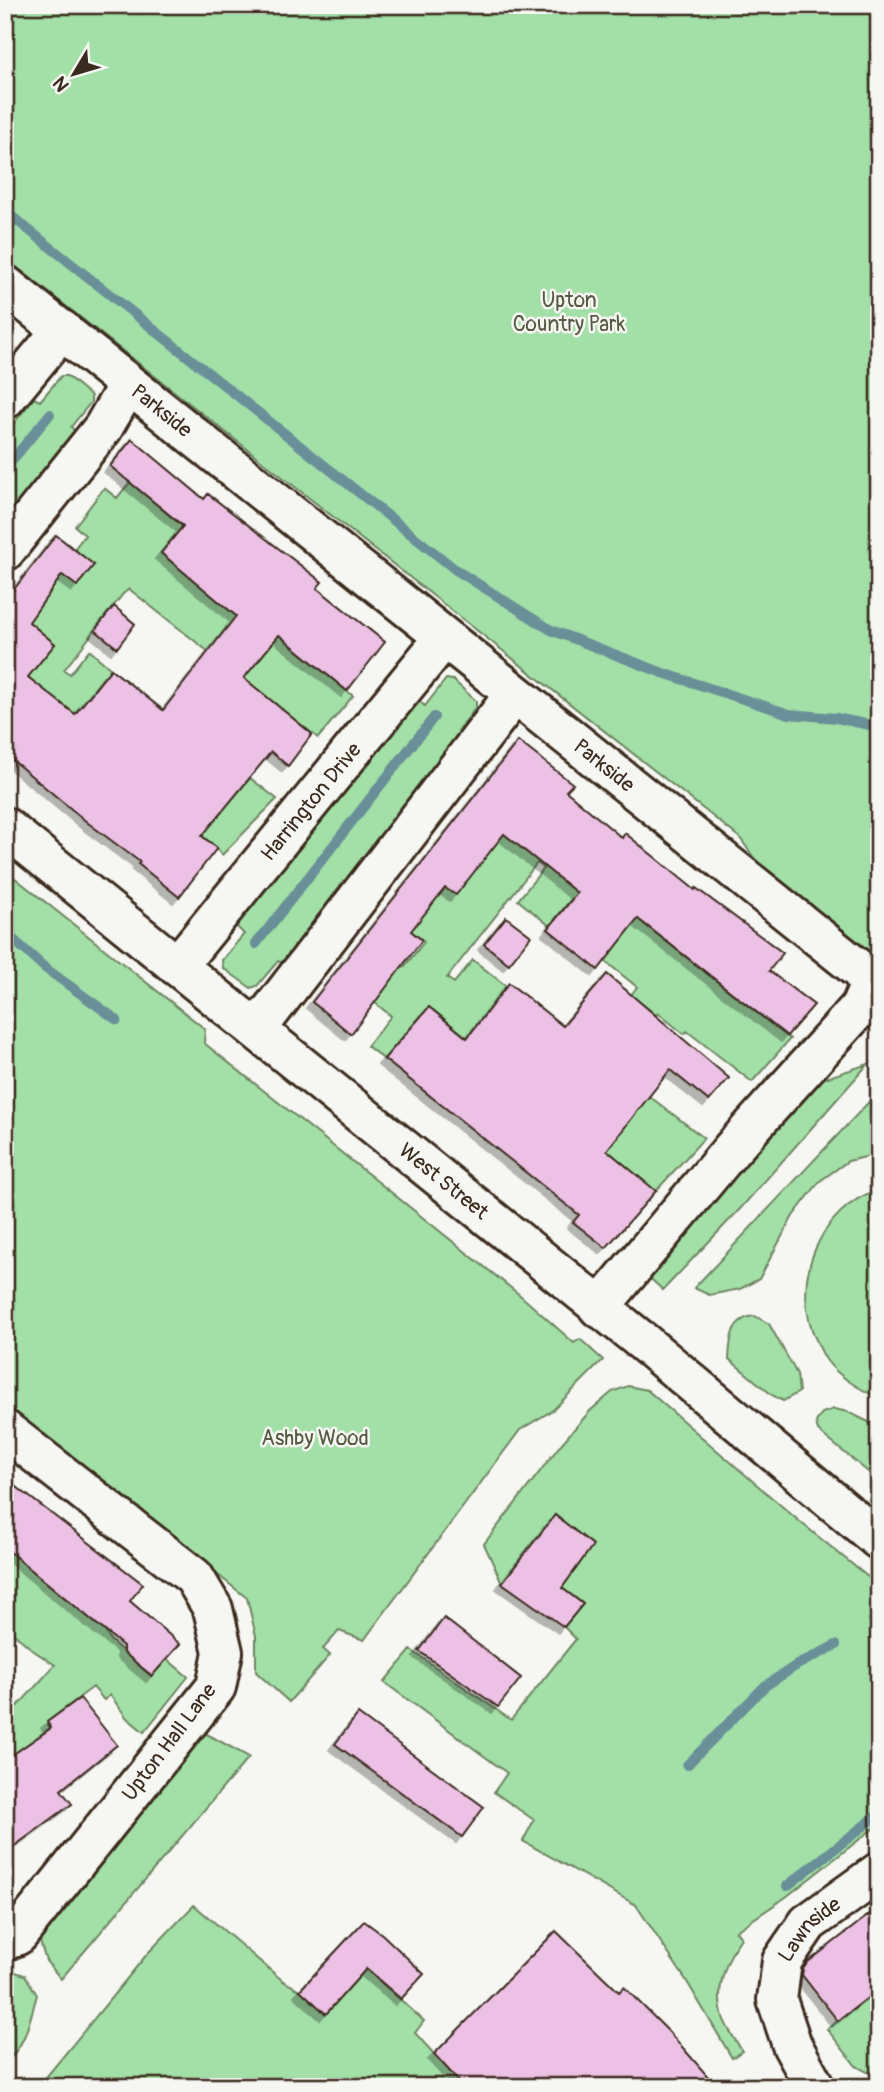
<svg xmlns="http://www.w3.org/2000/svg" width="884" height="2092" viewBox="0 0 884 2092" font-family="Pangolin,sans-serif">
	<style>
		.green { fill: #a2e0a7; stroke: #6e8562; stroke-width: 2 }
		.lines { fill: none; stroke-linecap: round; stroke-linejoin: round }
		.stream { stroke: #698f98; stroke-width: 10 }
		.building { fill: #edc1e6; stroke: #3b2a1e; stroke-width: 2; filter: url(#shadow) }
		.minor-casing { stroke: #3b2a1e; stroke-width: 44 }
		.minor { stroke: #f6f6f2; stroke-width: 38 }
		.labels { text-anchor: middle; stroke-width: 5; stroke-linejoin: round; paint-order: stroke }
		.park-label { font-size: 21px; fill: #555840; stroke: #f6f6f2 }
		.street-label { font-size: 21px; fill: #3b2a1e; stroke: #f6f6f2 }
	</style>
	<defs>
		<filter id="shadow"><feDropShadow dx="-6" dy="6" stdDeviation="0" flood-color="#0004"/></filter>
	</defs>
	<rect width="100%" height="100%" fill="#f6f6f2"/>
	<filter id="ink" filterUnits="userSpaceOnUse"><feTurbulence type="fractalNoise" baseFrequency=".0143" numOctaves="2"/><feDisplacementMap in="SourceGraphic" scale="14" xChannelSelector="R" yChannelSelector="G"/><feConvolveMatrix kernelMatrix="1 2 1 2 8 2 1 2 1" color-interpolation-filters="sRGB"/></filter>
	<g filter="url(#ink)">
		<path class="green" d="M 5,5 L 879,5 L 879,964 L 769,879 L 740,838 L 5,258 Z
			M 61,376 L 67,376 L 91,396 L 91,402 L 71,427 L 77,433 L 5,523 L 5,434 L 34,398 L 40,401 Z
			M 130,482 L 183,527 L 161,553 L 230,610 L 279,635 L 353,696 L 318,738 L 129,589 L 123,594 L 64,670 L 70,674 L 89,650 L 111,669 L 90,695 L 229,803 L 250,778 L 277,799 L 222,855 L 217,848 L 176,815 L 32,725 L 5,644 L 35,668 L 55,644 L 29,622 L 62,575 L 93,565 L 74,549 L 85,535 L 75,526 L 104,488 L 117,498 Z
			M 446,679 L 453,680 L 476,701 L 476,707 L 458,731 L 464,737 L 286,965 L 278,961 L 257,986 L 251,988 L 223,968 L 222,960 L 244,934 L 236,926 L 416,699 L 425,706 Z
			M 515,816 L 586,852 L 644,924 L 790,1039 L 752,1082 L 687,1031 L 684,1034 L 658,1013 L 656,1015 L 631,995 L 637,987 L 605,961 L 620,941 L 570,901 L 550,926 L 518,900 L 544,868 L 537,863 L 447,978 L 454,983 L 473,960 L 506,986 L 489,1010 L 649,1096 L 704,1138 L 656,1191 L 433,1010 L 390,1064 L 367,1046 L 391,1016 L 351,983 L 394,959 L 404,967 L 424,942 L 411,931 L 445,888 L 455,894 Z
			M 5,870 L 205,1029 L 204,1043 L 521,1296 L 574,1343 L 580,1339 L 603,1360 L 553,1410 L 520,1430 L 364,1640 L 339,1631 L 323,1649 L 330,1655 L 289,1702 L 256,1672 L 256,1636 L 247,1598 L 5,1406 Z
			M 868,1064 L 740,1209 L 663,1290 L 644,1273 L 816,1081 Z
			M 879,1091 L 879,1154 L 848,1161 L 820,1181 L 793,1216 L 759,1279 L 740,1289 L 709,1295 L 694,1288 Z
			M 879,1189 L 879,1398 C 859,1389 840,1378 827,1361 C 823,1356 820,1348 817,1342 C 789,1284 817,1210 879,1189 Z
			M 755,1316 L 769,1324 L 797,1374 L 799,1392 L 783,1401 L 772,1395 L 729,1359 C 730,1339 731,1318 755,1316 Z
			M 628,1386 L 647,1390 L 799,1521 L 879,1586 L 879,1607 L 869,1620 L 879,1628 L 879,1824 L 786,1897 L 736,1931 L 741,1938 C 726,1959 714,1991 723,2017 C 727,2029 736,2040 742,2051 L 732,2058 L 686,1980 L 636,1905 L 523,1841 L 534,1820 L 494,1792 L 507,1773 L 384,1682 L 411,1650 L 511,1720 L 576,1639 L 564,1627 L 583,1604 L 562,1588 L 593,1545 L 555,1515 L 502,1583 L 484,1544 L 562,1443 L 590,1411 L 612,1392 Z
			M 834,1409 L 848,1412 L 879,1427 L 879,1481 L 818,1431 L 816,1422 L 822,1413 Z
			M 5,1548 L 106,1632 L 110,1640 L 151,1676 L 167,1659 L 188,1677 L 144,1732 L 127,1718 L 110,1695 L 104,1700 L 93,1687 L 47,1722 L 50,1728 L 5,1760 L 5,1692 L 9,1693 L 18,1706 L 55,1665 L 34,1651 L 5,1626 Z
			M 203,1732 L 249,1757 L 61,1979 L 46,1961 L 38,1935 Z
			M 194,1905 L 283,1981 L 300,1990 L 326,2013 L 366,1969 L 424,2021 L 415,2033 L 464,2087 L 38,2087 L 148,1953 Z
			M 15,1972 L 25,1975 L 37,1995 C 28,2024 28,2041 5,2064 L 5,1976 Z
			M 879,1990 L 879,2069 L 869,2073 L 856,2066 L 827,2029 Z"/>
		<g class="lines">
			<path class="stream" d="M 5,211 L 456,570 L 551,630 L 663,673 L 789,714 L 836,718 L 879,727
				M 5,469 L 50,414
				M 5,932 L 45,968 L 117,1020
				M 256,944 L 434,717
				M 687,1765 L 765,1686 L 797,1665 L 836,1645
				M 787,1886 L 879,1814"/>
		</g>
		<path class="building" d="M 132,439 L 204,499 L 208,494 L 322,582 L 317,588 L 385,642 L 347,691 L 279,635 L 244,678 L 312,734 L 288,766 L 271,752 L 202,836 L 217,848 L 179,897 L 138,864 L 140,862 L 88,823 L 5,754 L 5,601 L 56,535 L 94,565 L 77,586 L 62,575 L 29,622 L 55,644 L 28,677 L 75,714 L 111,669 L 163,710 L 236,616 L 161,553 L 183,526 L 110,466 Z
			M 114,606 L 135,624 L 117,648 L 95,630 Z
			M 518,741 L 573,784 L 566,791 L 622,838 L 625,833 L 695,890 L 696,888 L 783,953 L 769,971 L 814,1005 L 787,1036 L 638,919 L 598,970 L 548,929 L 577,893 L 504,834 L 456,895 L 445,888 L 411,931 L 422,940 L 351,1034 L 312,1002 Z
			M 506,917 L 531,936 L 509,964 L 484,944 Z
			M 607,974 L 729,1078 L 709,1101 L 670,1070 L 607,1150 L 656,1191 L 606,1248 L 573,1222 L 579,1215 L 384,1059 L 429,1007 L 467,1038 L 509,983 L 563,1026 Z
			M 5,1478 L 143,1584 L 130,1601 L 180,1644 L 152,1676 L 123,1652 L 123,1646 L 5,1548 Z
			M 555,1515 L 593,1545 L 562,1588 L 583,1604 L 564,1627 L 502,1583 Z
			M 444,1618 L 521,1678 L 498,1707 L 419,1651 Z
			M 80,1698 L 117,1745 L 61,1790 L 72,1804 L 5,1853 L 5,1760 L 51,1728 L 47,1722 Z
			M 358,1714 L 484,1807 L 462,1837 L 335,1744 Z
			M 879,1907 L 879,1989 L 838,2021 L 802,1975 L 803,1969 L 808,1962 Z
			M 364,1921 L 383,1935 L 424,1974 L 401,1999 L 366,1969 L 326,2014 L 300,1990 Z
			M 556,1931 L 619,1992 L 624,1987 L 669,2032 L 717,2087 L 464,2087 L 434,2054 Z"/>
		<g class="lines">
			<g class="minor-casing">
				<g id="minor">
					<path id="s1" d="M 5,285 L 862,972 L 869,987 L 860,1007 L 732,1149 L 599,1308"/>
					<path d="M 5,399 L 62,330"/>
					<path d="M 5,551 L 103,428 L 128,385"/>
					<path id="s2" d="M 5,827 L 642,1341 L 879,1540"/>
					<path id="s3" d="M 177,966 L 444,638"/>
					<path d="M 257,1029 L 514,695"/>
					<path d="M 5,1430 L 194,1577 L 213,1609 L 223,1652 L 216,1687 L 18,1935 L 5,1941"/>
					<path id="s4" d="M 815,2087 L 792,2045 L 777,2000 L 782,1961 L 808,1923 L 879,1872"/>
				</g>
			</g>
			<use href="#minor" class="minor"/>
		</g>
	</g>
	<g class="labels">
		<g class="park-label">
			<text x="569" y="307">Upton<tspan x="569" dy="24">Country Park</tspan></text>
			<text x="315" y="1445">Ashby Wood</text>
		</g>
		<g class="street-label">
			<text dy="7" stroke="none"><textPath href="#s1" startOffset="201">Parkside</textPath></text>
			<text dy="7" stroke="none"><textPath href="#s1" startOffset="768">Parkside</textPath></text>
			<text dy="7" stroke="none"><textPath href="#s3" startOffset="212">Harrington Drive</textPath></text>
			<text dy="7" stroke="none"><textPath href="#s2" startOffset="564">West Street</textPath></text>
			<text transform="translate(169 1742) rotate(-53)" y="7">Upton Hall Lane</text>
			<text dy="7" stroke="none"><textPath href="#s4" startOffset="177">Lawnside</textPath></text>
		</g>
	</g>
	<rect width="884" height="2092" fill="none" stroke="#f6f6f2" stroke-width="28"/>
	<rect x="14" y="14" width="856" height="2064" fill="none" stroke="#3b2a1e" stroke-width="2.5" filter="url(#ink)"/>
	<g transform="translate(74 74) rotate(232)" stroke="#f6f6f2" stroke-width="5" paint-order="stroke">
	<path d="M0-5L12 26L0 18L-12 26Z" fill="#3b2a1e"/>
	<text y="-10" font-size="19" font-weight="bold" text-anchor="middle" fill="#3b2a1e">N</text>
	</g>
</svg>
